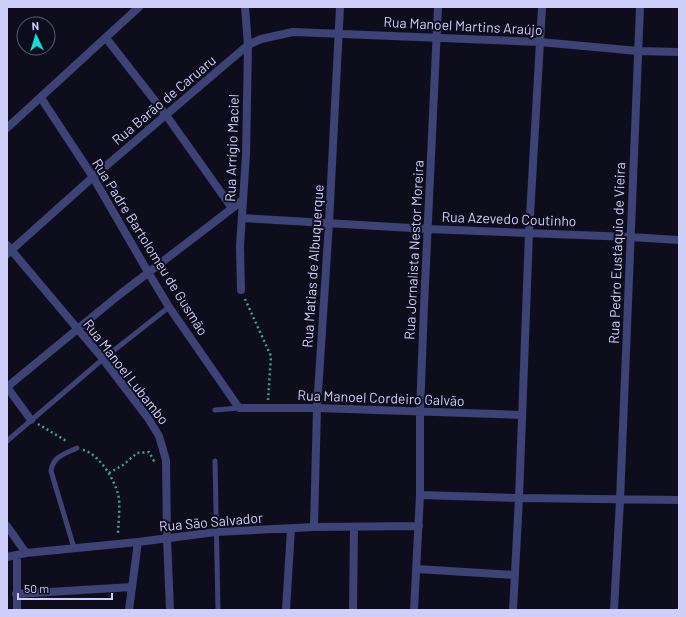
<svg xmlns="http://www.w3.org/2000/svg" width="686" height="617" viewBox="0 0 686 617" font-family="Barlow,sans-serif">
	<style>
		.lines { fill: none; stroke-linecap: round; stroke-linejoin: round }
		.path { stroke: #39a38f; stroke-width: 2.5; stroke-dasharray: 2 3; stroke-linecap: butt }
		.lane { stroke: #3d4277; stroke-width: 5 }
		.street { stroke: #3d4277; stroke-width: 8 }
		.labels { text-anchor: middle; stroke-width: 4; stroke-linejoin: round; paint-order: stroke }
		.street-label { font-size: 14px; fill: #cecefa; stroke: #0e0d1c }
	</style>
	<rect width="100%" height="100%" fill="#0e0d1c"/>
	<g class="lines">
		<path class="path" d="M 245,299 L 271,356 L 268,400
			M 38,424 L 68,442
			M 83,450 C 99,454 114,479 118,494 C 121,503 118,524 118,535
			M 109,473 L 123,465 L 137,453 L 149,452 L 154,461 L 157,460"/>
		<path class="lane" d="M 215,410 L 239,408
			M 7,441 L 103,359 L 169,307
			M 215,461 L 218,610
			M 74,548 L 51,471 C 53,456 65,454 77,448"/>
		<path class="street" d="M 106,38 L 166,115 L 232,208
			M 41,98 L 93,177 L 148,272 L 169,307 L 239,408 L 317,408 L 522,415
			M 7,128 L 139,7
			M 242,218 L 428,229 L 630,237 L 679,240
			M 7,245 L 103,359 L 148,418 L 159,436 L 166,460 L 167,538 L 170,610
			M 7,254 L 93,177 L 248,45 L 261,39 L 293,32 L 540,42 L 638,51 L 679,52
			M 241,290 L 240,246 L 246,155 L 247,101 L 248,45 L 245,7
			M 7,387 L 119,295 L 243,200
			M 7,387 L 31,420
			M 420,495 L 519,498 L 679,500
			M 7,526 L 26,553
			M 314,527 L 317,408 L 329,223 L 340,7
			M 7,557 L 26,553 L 138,542 L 216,532 L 314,527 L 419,526
			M 417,569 L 515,575
			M 16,594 L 132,587
			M 17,610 L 17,556
			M 129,610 L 138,542
			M 286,610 L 291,529
			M 353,610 L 354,527
			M 414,610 L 420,495 L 420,412 L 424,306 L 438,7
			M 513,610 L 519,498 L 529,233 L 542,7
			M 614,610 L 620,500 L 640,7"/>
	</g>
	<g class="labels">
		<g class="street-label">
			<text transform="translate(463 26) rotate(3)" y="5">Rua Manoel Martins Araújo</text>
			<text transform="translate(164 100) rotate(-40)" y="5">Rua Barão de Caruaru</text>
			<text transform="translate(232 148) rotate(-88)" y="5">Rua Arrígio Maciel</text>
			<text transform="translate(509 219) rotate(2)" y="5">Rua Azevedo Coutinho</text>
			<text transform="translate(150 247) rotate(58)" y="5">Rua Padre Bartolomeu de Gusmão</text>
			<text transform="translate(414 250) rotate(-87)" y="5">Rua Jornalista Nestor Moreira</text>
			<text transform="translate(617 253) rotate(-88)" y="5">Rua Pedro Eustáquio de Vieira</text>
			<text transform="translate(313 266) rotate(-86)" y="5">Rua Matias de Albuquerque</text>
			<text transform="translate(126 372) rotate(52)" y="5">Rua Manoel Lubambo</text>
			<text transform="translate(381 398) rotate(2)" y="5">Rua Manoel Cordeiro Galvão</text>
			<text transform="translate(211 522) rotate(-5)" y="5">Rua São Salvador</text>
		</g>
	</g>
	<rect width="686" height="617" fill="none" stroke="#cecefa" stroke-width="16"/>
	<g transform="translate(36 36) rotate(356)"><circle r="19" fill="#0e0d1c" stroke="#5b5a75"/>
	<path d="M0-3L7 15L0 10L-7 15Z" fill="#16ddd8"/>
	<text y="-6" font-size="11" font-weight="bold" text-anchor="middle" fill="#cecefa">N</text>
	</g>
	<path d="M18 593v6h94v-6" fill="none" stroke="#cecefa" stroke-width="2"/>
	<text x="24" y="593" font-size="12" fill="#cecefa" stroke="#0e0d1c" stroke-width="3" paint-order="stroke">50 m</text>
</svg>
